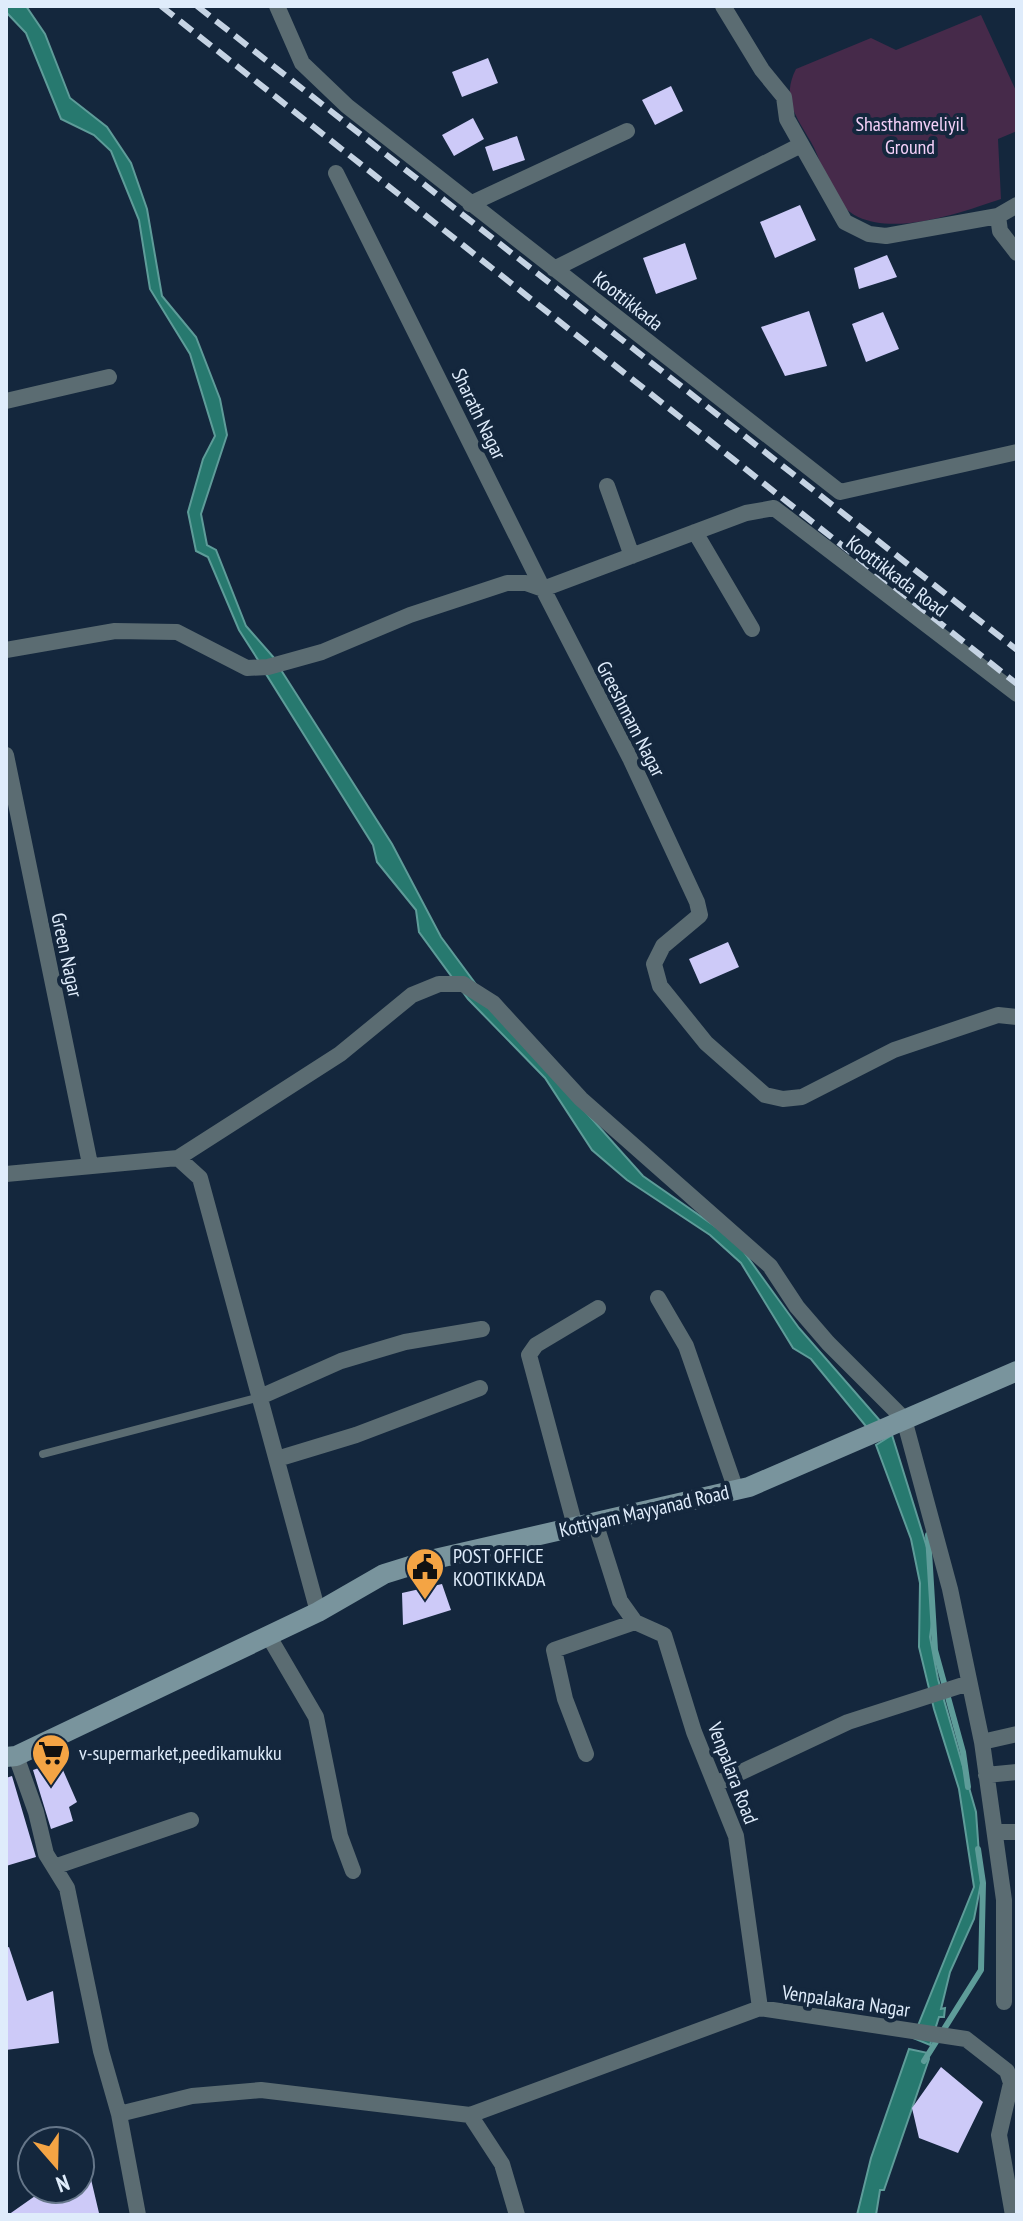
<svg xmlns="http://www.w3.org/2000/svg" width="1023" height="2221" viewBox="0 0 1023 2221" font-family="'PT Sans Narrow',sans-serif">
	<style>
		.green { fill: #462a4a }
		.water { fill: #27796f; stroke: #5e9c99; stroke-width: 2 }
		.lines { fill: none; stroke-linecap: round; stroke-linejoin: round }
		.stream { stroke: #5e9c99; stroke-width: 6 }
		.building { fill: #cdcaf8 }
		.lane { stroke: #5b6c72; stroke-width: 8 }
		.street { stroke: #5b6c72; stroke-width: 16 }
		.secondary { stroke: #79949d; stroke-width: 20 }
		.rail { stroke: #c5d3e3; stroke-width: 6; stroke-dasharray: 16 8; stroke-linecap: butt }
		.labels { text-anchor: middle; stroke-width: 8; stroke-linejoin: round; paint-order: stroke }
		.park-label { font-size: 20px; fill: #f4d0f8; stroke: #14273d }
		.street-label { font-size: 20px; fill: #dfecfb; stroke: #14273d }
		.poi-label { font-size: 20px; fill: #dfecfb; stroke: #14273d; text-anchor: start }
	</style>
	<rect width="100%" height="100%" fill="#14273d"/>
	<path class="green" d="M 981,15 L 1017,93 L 1017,131 L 998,139 L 1001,199 C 956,214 862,250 833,192 C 824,176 820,158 811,142 C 796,116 781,98 796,69 L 871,38 L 896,50 Z"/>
	<path class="water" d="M 6,6 L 26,6 L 45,34 L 70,98 L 107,127 L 131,163 L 147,209 L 162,296 L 196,337 L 220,399 L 227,435 L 201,514 L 207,545 L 216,550 L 246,626 L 275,659 L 260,663 L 239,630 L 208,557 L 196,551 L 188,512 L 203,459 L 215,436 L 190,354 L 150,289 L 139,220 L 111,151 L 94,135 L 61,119 L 26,33 L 6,12 Z
		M 281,670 L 392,844 L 441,937 L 498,1014 L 643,1176 L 736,1241 L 799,1328 L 882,1423 L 869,1430 L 811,1359 L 793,1348 L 741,1263 L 710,1235 L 627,1180 L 592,1150 L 545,1078 L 468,999 L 419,932 L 416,910 L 377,862 L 373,845 L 266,674 Z
		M 892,1435 L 929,1554 L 933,1616 L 930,1637 L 938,1679 L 976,1812 L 981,1883 L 974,1919 L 950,1972 L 941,2009 L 945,2008 L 944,2017 L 939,2017 L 930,2045 L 913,2038 L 974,1887 L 959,1789 L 934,1709 L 919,1647 L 920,1583 L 911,1539 L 876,1445 Z
		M 909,2049 L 928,2053 L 929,2059 L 884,2190 L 880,2190 L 876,2215 L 857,2215 L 871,2158 Z"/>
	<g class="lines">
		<path class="stream" d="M 928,1535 L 935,1650 L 963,1752 L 968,1787
			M 924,2061 L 981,1970 L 983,1883 L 978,1849"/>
	</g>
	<path class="building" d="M 488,58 L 498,83 L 462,97 L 452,72 Z
		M 671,86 L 683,111 L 655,125 L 642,100 Z
		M 473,118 L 484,139 L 454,156 L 442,135 Z
		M 517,136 L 525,160 L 493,171 L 485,147 Z
		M 800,205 L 816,240 L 775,258 L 760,222 Z
		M 685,243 L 697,279 L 656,294 L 643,258 Z
		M 887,255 L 897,277 L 859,289 L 854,268 Z
		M 809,311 L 827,366 L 785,376 L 761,327 Z
		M 883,312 L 899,349 L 866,362 L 852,324 Z
		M 728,942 L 739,967 L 700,984 L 689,959 Z
		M 442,1584 L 451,1610 L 403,1625 L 402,1593 Z
		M 59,1761 L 77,1802 L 69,1807 L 73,1821 L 51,1829 L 33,1770 Z
		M 12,1776 L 36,1857 L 6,1866 L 6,1778 Z
		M 9,1947 L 27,2001 L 53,1991 L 59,2043 L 6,2050 L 6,1948 Z
		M 941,2067 L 983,2102 L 958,2153 L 919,2138 L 912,2108 Z
		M 86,2158 L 99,2213 L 8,2215 L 45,2189 L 80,2189 L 80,2159 Z"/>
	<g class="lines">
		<path class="lane" d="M 43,1454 L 260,1397"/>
		<path class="street" d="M 277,6 L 302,63 L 347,106 L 840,492 L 1017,452
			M 723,6 L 762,70 L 784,97 L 787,119 L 845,222 L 869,234 L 886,236 L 998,216
			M 336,173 L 543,589 L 746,513 L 774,508 L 1017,694
			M 470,204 L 627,131
			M 1017,205 L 998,216 L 1000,231 L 1017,253
			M 554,269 L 801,145
			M 6,401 L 109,377
			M 607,486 L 632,556
			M 695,532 L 752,629
			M 6,650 L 115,631 L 177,632 L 247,668 L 268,667 L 322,652 L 410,615 L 507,583 L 526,583 L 543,589 L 630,758 L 697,902 L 700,915 L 663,946 L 654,964 L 660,986 L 706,1043 L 765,1095 L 783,1099 L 802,1097 L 894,1050 L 998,1015 L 1017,1017
			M 6,755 L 90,1164
			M 178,1158 L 200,1178 L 318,1612
			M 6,1174 L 178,1158 L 340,1054 L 412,995 L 439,984 L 463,984 L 493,1003 L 581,1099 L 770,1266 L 797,1307 L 828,1343 L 904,1419 L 950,1589 L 982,1742 L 1004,1900 L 1004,2002
			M 658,1298 L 686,1346 L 736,1490
			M 260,1397 L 341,1361 L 405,1342 L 482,1329
			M 277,1459 L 356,1435 L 480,1388
			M 595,1522 L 620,1601 L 635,1622 L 664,1635 L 694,1732 L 736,1836 L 760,2008
			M 575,1526 L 529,1355 L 536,1345 L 598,1308
			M 268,1635 L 316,1717 L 340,1836 L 353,1871
			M 982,1742 L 1017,1734
			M 586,1754 L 565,1699 L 554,1650 L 635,1622
			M 16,1756 L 36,1812 L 46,1854 L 67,1888 L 101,2051 L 119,2114 L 138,2215
			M 986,1775 L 1017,1772
			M 716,1784 L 848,1722 L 969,1683
			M 996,1832 L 1017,1832
			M 54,1867 L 191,1820
			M 119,2114 L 192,2096 L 261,2090 L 470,2115 L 760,2008 L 966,2039 L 1007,2071 L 1011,2083 L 999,2135 L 1013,2215
			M 470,2115 L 502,2164 L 517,2215"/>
		<path class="secondary" d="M 6,1757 L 16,1756 L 318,1612 L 384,1574 L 426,1561 L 749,1487 L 1017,1371"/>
		<path class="rail" d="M 161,6 L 1017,684
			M 197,6 L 1017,650"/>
	</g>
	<defs>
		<g id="civic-pin" transform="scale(2)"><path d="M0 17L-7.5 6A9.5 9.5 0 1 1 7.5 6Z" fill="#f4a444" stroke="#14273d"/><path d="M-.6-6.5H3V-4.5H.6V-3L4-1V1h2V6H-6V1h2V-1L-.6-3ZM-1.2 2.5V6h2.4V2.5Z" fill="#111"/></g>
		<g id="supermarket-pin" transform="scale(2)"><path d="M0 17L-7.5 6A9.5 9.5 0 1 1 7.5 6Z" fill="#f4a444" stroke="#14273d"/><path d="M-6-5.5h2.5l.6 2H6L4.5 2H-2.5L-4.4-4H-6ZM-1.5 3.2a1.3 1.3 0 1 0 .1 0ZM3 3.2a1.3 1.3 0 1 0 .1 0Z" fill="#111"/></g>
	</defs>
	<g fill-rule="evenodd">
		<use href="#civic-pin" x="425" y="1567"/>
		<use href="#supermarket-pin" x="51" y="1753"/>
	</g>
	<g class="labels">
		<g class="park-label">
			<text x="910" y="131">Shasthamveliyil<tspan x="910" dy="23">Ground</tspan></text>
		</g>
		<g class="street-label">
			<text transform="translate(628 301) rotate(38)" y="7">Koottikkada</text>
			<text transform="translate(479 414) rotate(64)" y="7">Sharath Nagar</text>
			<text transform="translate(897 576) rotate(37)" y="7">Koottikkada Road</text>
			<text transform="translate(631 719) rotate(63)" y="7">Greeshmam Nagar</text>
			<text transform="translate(67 955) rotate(78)" y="7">Green Nagar</text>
			<text transform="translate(644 1511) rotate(-13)" y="7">Kottiyam Mayyanad Road</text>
			<text transform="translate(733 1773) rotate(69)" y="7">Venpalara Road</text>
			<text transform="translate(846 2001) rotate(8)" y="7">Venpalakara Nagar</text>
		</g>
		<g class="poi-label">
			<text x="453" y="1563">POST OFFICE<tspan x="453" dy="23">KOOTIKKADA</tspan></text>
			<text x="79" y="1760">v-supermarket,peedikamukku</text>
		</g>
	</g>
	<rect width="1023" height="2221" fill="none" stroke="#dfecfb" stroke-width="16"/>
	<g transform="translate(56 2165) rotate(160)"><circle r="38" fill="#14273d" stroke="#657689" stroke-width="2"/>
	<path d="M0-6L14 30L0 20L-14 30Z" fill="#f4a444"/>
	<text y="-12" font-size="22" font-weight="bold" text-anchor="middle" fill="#dfecfb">N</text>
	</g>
</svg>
